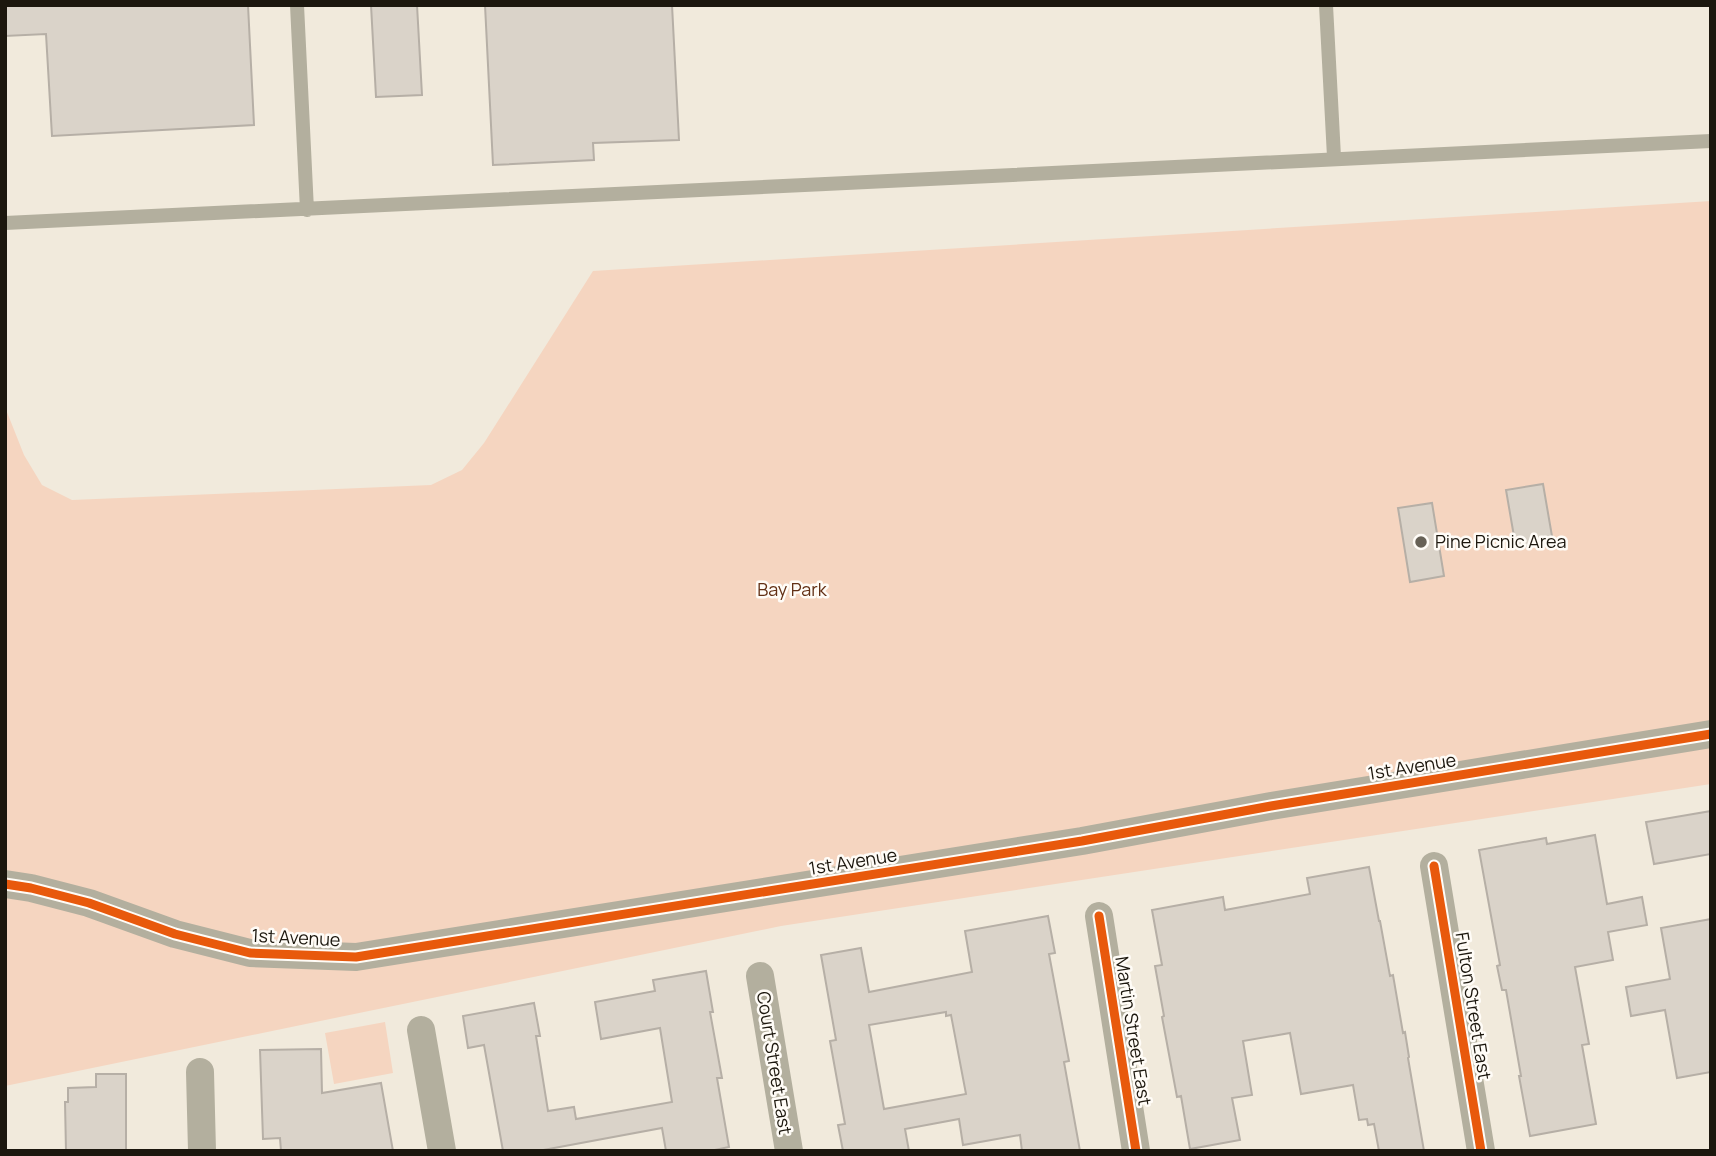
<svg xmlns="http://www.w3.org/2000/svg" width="1716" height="1156" viewBox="0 0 1716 1156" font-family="Manrope,sans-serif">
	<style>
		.green { fill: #f5d5c0 }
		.building { fill: #dad3c9; stroke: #b6afa6; stroke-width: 2; fill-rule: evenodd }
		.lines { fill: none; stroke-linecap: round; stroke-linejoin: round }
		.service { stroke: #b3af9e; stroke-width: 14 }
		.minor { stroke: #b3af9e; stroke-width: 28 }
		.cycleway-casing { stroke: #fffcf7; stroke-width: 13 }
		.cycleway { stroke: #e8590c; stroke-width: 9 }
		.poi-dot { fill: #676156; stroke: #fffcf7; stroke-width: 2.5 }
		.labels { text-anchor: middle; stroke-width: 5; stroke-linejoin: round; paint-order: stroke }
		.poi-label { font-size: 18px; fill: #1c170e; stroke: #fffcf7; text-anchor: start }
		.park-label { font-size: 18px; fill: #633015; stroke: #fffcf7 }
		.street-label { font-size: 18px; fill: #1c170e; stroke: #fffcf7 }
	</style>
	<rect width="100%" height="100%" fill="#f1eadc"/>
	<path class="green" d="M 1711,201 L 1711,784 L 781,926 L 5,1086 L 5,407 L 24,455 L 42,485 L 72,500 L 431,485 L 462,470 L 484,443 L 593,271 Z
		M 385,1022 L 393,1073 L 334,1084 L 325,1033 Z"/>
	<path class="building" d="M 5,5 L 248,5 L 254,125 L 52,136 L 46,34 L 5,36 Z
		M 371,5 L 417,5 L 422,95 L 376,97 Z
		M 485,5 L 672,5 L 679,140 L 593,143 L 594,160 L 493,165 Z
		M 1543,484 L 1553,542 L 1516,548 L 1506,490 Z
		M 1432,503 L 1444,576 L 1410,582 L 1398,508 Z
		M 1711,811 L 1711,854 L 1654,864 L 1646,822 Z
		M 1595,835 L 1607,904 L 1642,897 L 1647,925 L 1608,932 L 1613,960 L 1575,967 L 1589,1044 L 1582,1045 L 1596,1124 L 1530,1136 L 1519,1076 L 1521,1076 L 1506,990 L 1502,990 L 1497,966 L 1500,965 L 1479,850 L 1546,838 L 1547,844 Z
		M 1369,867 L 1379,921 L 1380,921 L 1390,976 L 1393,975 L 1403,1033 L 1405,1032 L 1409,1057 L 1408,1058 L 1424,1151 L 1379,1151 L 1374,1124 L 1368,1125 L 1367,1119 L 1359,1120 L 1353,1085 L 1301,1094 L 1290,1033 L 1243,1041 L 1252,1095 L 1232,1098 L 1240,1140 L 1190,1149 L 1181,1096 L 1177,1097 L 1162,1017 L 1164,1016 L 1155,966 L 1162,965 L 1152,910 L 1223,897 L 1225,910 L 1310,894 L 1307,878 Z
		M 1048,916 L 1055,953 L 1049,954 L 1069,1061 L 1064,1062 L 1080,1151 L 1022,1151 L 1020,1135 L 963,1145 L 959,1119 L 905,1129 L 909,1151 L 843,1151 L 838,1125 L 845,1124 L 830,1041 L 836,1040 L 821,955 L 861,948 L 869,992 L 972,972 L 965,931 ZM 946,1012 L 946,1016 L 951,1015 L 966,1094 L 884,1109 L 869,1025 Z
		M 1711,919 L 1711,1072 L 1677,1078 L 1665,1010 L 1631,1016 L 1626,987 L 1670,979 L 1661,928 Z
		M 706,971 L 713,1012 L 710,1012 L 722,1078 L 717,1078 L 729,1147 L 710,1151 L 666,1151 L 662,1128 L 538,1151 L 503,1151 L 484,1045 L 468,1048 L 463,1016 L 534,1003 L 540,1036 L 536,1036 L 548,1111 L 574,1107 L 576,1119 L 672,1102 L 660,1028 L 601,1039 L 595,1002 L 655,991 L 653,980 Z
		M 321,1049 L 322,1093 L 381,1083 L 393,1151 L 281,1151 L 280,1138 L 263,1139 L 260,1050 Z
		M 96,1074 L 126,1074 L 126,1151 L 66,1151 L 65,1102 L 68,1102 L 68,1088 L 96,1087 Z"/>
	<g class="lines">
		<path class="service" d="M 297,5 L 307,210
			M 1326,5 L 1334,157
			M 5,223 C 574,199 1142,166 1711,141"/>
		<path class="minor" d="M 1434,866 L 1481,1151
			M 5,884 L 31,888 L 89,903 L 175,934 L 250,953 L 356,957 L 1082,841 L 1271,806 L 1711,734
			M 1099,916 L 1136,1151
			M 760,976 L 789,1151
			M 421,1030 L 442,1151
			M 200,1072 L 202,1151"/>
		<g class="cycleway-casing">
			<path id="cycleway" d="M 1434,866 L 1481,1151
				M 5,884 L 31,888 L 89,903 L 175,934 L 250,953 L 356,957 L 1082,841 L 1271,806 L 1711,734
				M 1099,916 L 1136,1151"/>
		</g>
		<use href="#cycleway" class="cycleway"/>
	</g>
	<circle class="poi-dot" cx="1421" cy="542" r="7"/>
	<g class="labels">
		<g class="poi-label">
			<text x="1435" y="548">Pine Picnic Area</text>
		</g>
		<g class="park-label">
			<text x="792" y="596">Bay Park</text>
		</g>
		<g class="street-label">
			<text transform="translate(1412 767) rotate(-9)" y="6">1st Avenue</text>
			<text transform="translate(853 862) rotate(-9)" y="6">1st Avenue</text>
			<text transform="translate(296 938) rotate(3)" y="6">1st Avenue</text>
			<text transform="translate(1473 1006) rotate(81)" y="6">Fulton Street East</text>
			<text transform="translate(1133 1031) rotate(81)" y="6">Martin Street East</text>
			<text transform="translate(774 1063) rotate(81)" y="6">Court Street East</text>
		</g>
	</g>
	<rect width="1716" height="1156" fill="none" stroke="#1c170e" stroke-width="14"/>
</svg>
